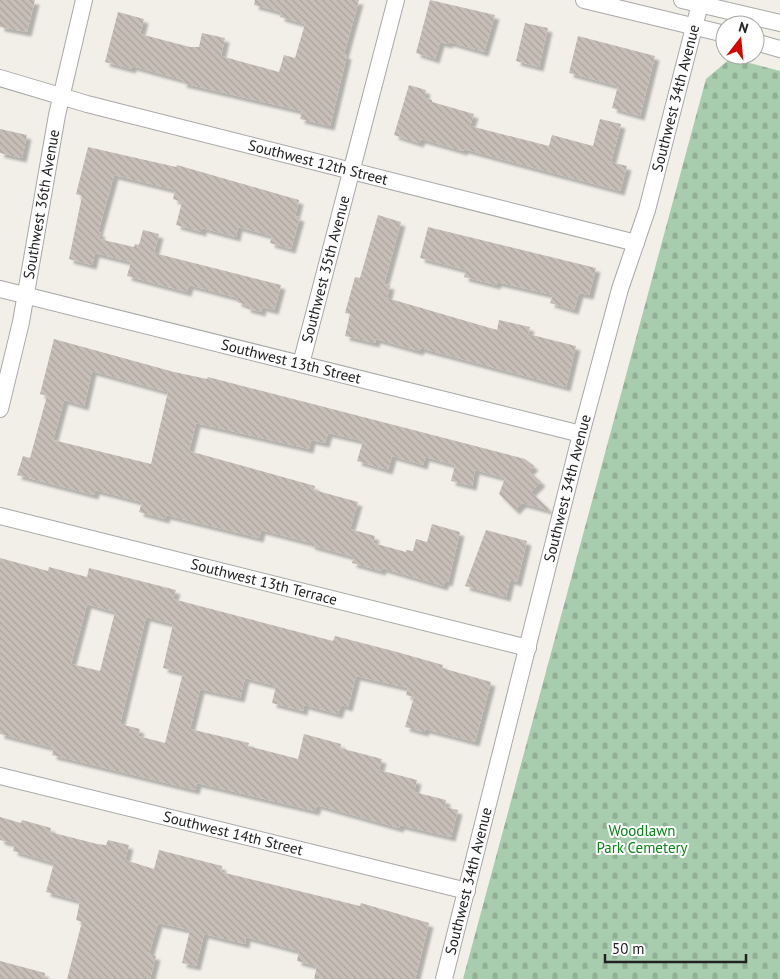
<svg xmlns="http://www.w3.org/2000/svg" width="780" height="979" viewBox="0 0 780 979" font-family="'PT Sans',sans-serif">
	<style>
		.cemetery { fill: url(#cemetery-stones) }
		.building { fill: url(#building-back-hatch); fill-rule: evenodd; filter: url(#shadow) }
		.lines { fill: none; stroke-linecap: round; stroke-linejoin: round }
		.minor-casing { stroke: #a8a8a8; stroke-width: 18 }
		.minor { stroke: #fff; stroke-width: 16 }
		.labels { text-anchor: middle; stroke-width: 4; stroke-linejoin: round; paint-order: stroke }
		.street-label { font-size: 15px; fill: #212121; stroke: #fff }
		.park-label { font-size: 15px; fill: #078716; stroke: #fff }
	</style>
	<defs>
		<pattern id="cemetery-stones" width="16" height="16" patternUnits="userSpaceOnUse" patternTransform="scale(1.25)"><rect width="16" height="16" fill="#a8ccae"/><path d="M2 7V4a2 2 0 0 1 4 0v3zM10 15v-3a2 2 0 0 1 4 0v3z" fill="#90af95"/></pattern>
		<pattern id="building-back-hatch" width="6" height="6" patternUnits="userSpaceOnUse" patternTransform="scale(1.25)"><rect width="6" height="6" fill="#c7beb7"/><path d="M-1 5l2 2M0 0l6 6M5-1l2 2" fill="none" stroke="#aba39d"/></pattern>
		<filter id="shadow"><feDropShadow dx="4.5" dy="4.5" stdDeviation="1" flood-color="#0004"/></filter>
	</defs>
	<rect width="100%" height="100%" fill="#f2efe8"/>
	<path class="cemetery" d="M 731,58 L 780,71 L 780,979 L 463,979 L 706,79 Z"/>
	<path class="building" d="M 0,0 L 35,0 L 27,32 L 0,27 Z
		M 255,0 L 359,0 L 344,54 L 347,55 L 330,126 L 300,119 L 302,111 L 182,83 L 183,80 L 132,66 L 131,69 L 105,62 L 118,12 L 144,19 L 140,34 L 190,47 L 199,47 L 202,33 L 225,38 L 221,56 L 279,72 L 284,55 L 295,58 L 305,24 L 280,17 L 281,12 L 254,5 Z
		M 430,0 L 495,15 L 484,52 L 449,42 L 448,44 L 440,42 L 435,59 L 416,53 Z
		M 525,23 L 548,28 L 539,67 L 516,61 Z
		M 578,36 L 655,56 L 640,116 L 612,108 L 618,86 L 569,73 Z
		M 409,85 L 426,90 L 424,98 L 432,100 L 432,102 L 474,114 L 470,126 L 549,146 L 552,135 L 593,146 L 600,119 L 621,124 L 611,162 L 627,166 L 620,191 L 464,149 L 463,151 L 421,139 L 419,143 L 394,135 Z
		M 0,129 L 27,135 L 22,158 L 0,153 Z
		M 88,147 L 176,167 L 177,165 L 299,200 L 295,216 L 300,217 L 291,249 L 270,243 L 272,236 L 238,227 L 236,237 L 202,228 L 202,232 L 176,225 L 182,202 L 173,199 L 175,190 L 114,175 L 98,232 L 101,233 L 99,239 L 134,247 L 135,244 L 139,245 L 143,230 L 159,234 L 154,253 L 281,285 L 274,310 L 262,307 L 261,312 L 246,308 L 247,305 L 237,302 L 238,298 L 189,285 L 187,292 L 127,276 L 131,262 L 95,253 L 92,265 L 69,259 L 82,196 L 76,194 Z
		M 378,215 L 401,222 L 384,284 L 390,285 L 387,298 L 497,330 L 499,320 L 530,327 L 528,334 L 576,346 L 566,387 L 420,348 L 419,351 L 376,339 L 375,343 L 345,336 L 350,314 L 345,313 L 355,277 L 360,278 Z
		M 428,227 L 596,268 L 589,295 L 579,293 L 574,310 L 550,303 L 553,295 L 497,282 L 496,285 L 464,277 L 466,270 L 420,258 Z
		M 54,339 L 174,372 L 207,379 L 208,377 L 525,459 L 534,466 L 529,471 L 541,482 L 531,492 L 551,511 L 522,503 L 515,510 L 499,494 L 505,478 L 475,470 L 472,486 L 451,481 L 455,465 L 425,457 L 423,465 L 392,456 L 388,470 L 357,461 L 363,441 L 328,433 L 325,443 L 311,440 L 309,449 L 196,423 L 189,451 L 315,486 L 314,490 L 358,502 L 350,529 L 375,536 L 373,543 L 406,552 L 406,550 L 413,551 L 416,539 L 427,542 L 432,524 L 460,532 L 448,582 L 445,581 L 443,586 L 382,568 L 381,571 L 352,563 L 354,557 L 310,545 L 311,543 L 261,530 L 259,538 L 166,515 L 165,519 L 139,512 L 142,502 L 95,490 L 94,495 L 17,475 L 23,456 L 30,458 L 47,396 L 40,394 ZM 92,371 L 168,392 L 151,464 L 53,440 L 64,400 L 84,406 Z
		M 486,530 L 527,541 L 517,582 L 510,580 L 506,597 L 465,586 Z
		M 0,558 L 48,571 L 49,567 L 87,577 L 89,568 L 176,590 L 173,599 L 333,641 L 335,636 L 397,652 L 443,665 L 442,668 L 491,682 L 475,742 L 425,729 L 424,732 L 405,727 L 414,697 L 406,695 L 408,688 L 356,676 L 348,707 L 341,705 L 338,714 L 304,705 L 303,711 L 272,703 L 276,686 L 245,678 L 240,698 L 200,689 L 190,729 L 249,743 L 248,746 L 298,759 L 304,734 L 341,744 L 340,748 L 382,759 L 379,770 L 417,780 L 414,792 L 446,800 L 445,807 L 458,810 L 451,837 L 400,825 L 399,828 L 317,805 L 315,811 L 197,783 L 195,790 L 52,755 L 54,748 L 0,734 ZM 87,604 L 115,612 L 100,671 L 71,664 ZM 146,617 L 173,624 L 163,668 L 183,673 L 165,743 L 138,736 L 140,729 L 120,724 Z
		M 0,817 L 21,823 L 22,820 L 51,828 L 50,832 L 97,844 L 106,845 L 108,840 L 129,845 L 125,860 L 154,869 L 159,850 L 222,866 L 221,872 L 360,906 L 361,903 L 429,923 L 415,979 L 314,979 L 317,966 L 297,961 L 299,951 L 246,937 L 245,944 L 204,934 L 196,966 L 182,963 L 190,930 L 158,923 L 149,954 L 156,956 L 150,979 L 67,979 L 82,922 L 76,920 L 80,901 L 46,892 L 54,863 L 13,851 L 15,844 L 0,840 Z
		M 0,961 L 45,973 L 44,979 L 0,979 Z"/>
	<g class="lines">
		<g class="minor-casing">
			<g id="minor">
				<path d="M 584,0 L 725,34"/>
				<path d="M 682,0 L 780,23"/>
				<path d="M 755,42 L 780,49"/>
				<path id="s1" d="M 0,78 L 87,104 L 636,243"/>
				<path id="s2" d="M 0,289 L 581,434"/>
				<path id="s3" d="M 301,364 L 396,0"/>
				<path id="s4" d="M 0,409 L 21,322 L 57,115 L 84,0"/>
				<path id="s5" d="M 0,516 L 528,648"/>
				<path id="s6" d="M 0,776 L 467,891"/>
				<path id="s7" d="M 444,979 L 581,434 L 620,289 L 647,210 L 701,0"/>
			</g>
		</g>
		<use href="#minor" class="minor"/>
	</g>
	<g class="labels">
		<g class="street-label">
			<text dy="5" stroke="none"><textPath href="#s7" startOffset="911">Southwest 34th Avenue</textPath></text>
			<text dy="5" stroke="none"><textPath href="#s1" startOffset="329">Southwest 12th Street</textPath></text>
			<text dy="5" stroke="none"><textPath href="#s4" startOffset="209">Southwest 36th Avenue</textPath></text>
			<text dy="5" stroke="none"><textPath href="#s3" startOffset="98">Southwest 35th Avenue</textPath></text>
			<text dy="5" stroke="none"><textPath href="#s2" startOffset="300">Southwest 13th Street</textPath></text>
			<text dy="5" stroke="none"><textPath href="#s7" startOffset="506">Southwest 34th Avenue</textPath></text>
			<text dy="5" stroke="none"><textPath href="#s5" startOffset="272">Southwest 13th Terrace</textPath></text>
			<text dy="5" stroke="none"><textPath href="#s6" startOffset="240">Southwest 14th Street</textPath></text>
			<text dy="5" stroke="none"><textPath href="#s7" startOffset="101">Southwest 34th Avenue</textPath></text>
		</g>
		<g class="park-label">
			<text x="642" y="836">Woodlawn<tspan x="642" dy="17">Park Cemetery</tspan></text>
		</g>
	</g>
	<g transform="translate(740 40) rotate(16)"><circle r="24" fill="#ffffff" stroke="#a6a6a6"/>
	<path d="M0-4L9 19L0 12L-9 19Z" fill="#d30600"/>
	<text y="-8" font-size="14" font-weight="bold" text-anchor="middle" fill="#212121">N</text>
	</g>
	<path d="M605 954v8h141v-8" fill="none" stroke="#212121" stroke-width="2.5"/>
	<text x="612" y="954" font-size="15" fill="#212121" stroke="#ffffff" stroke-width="4" paint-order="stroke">50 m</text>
</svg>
